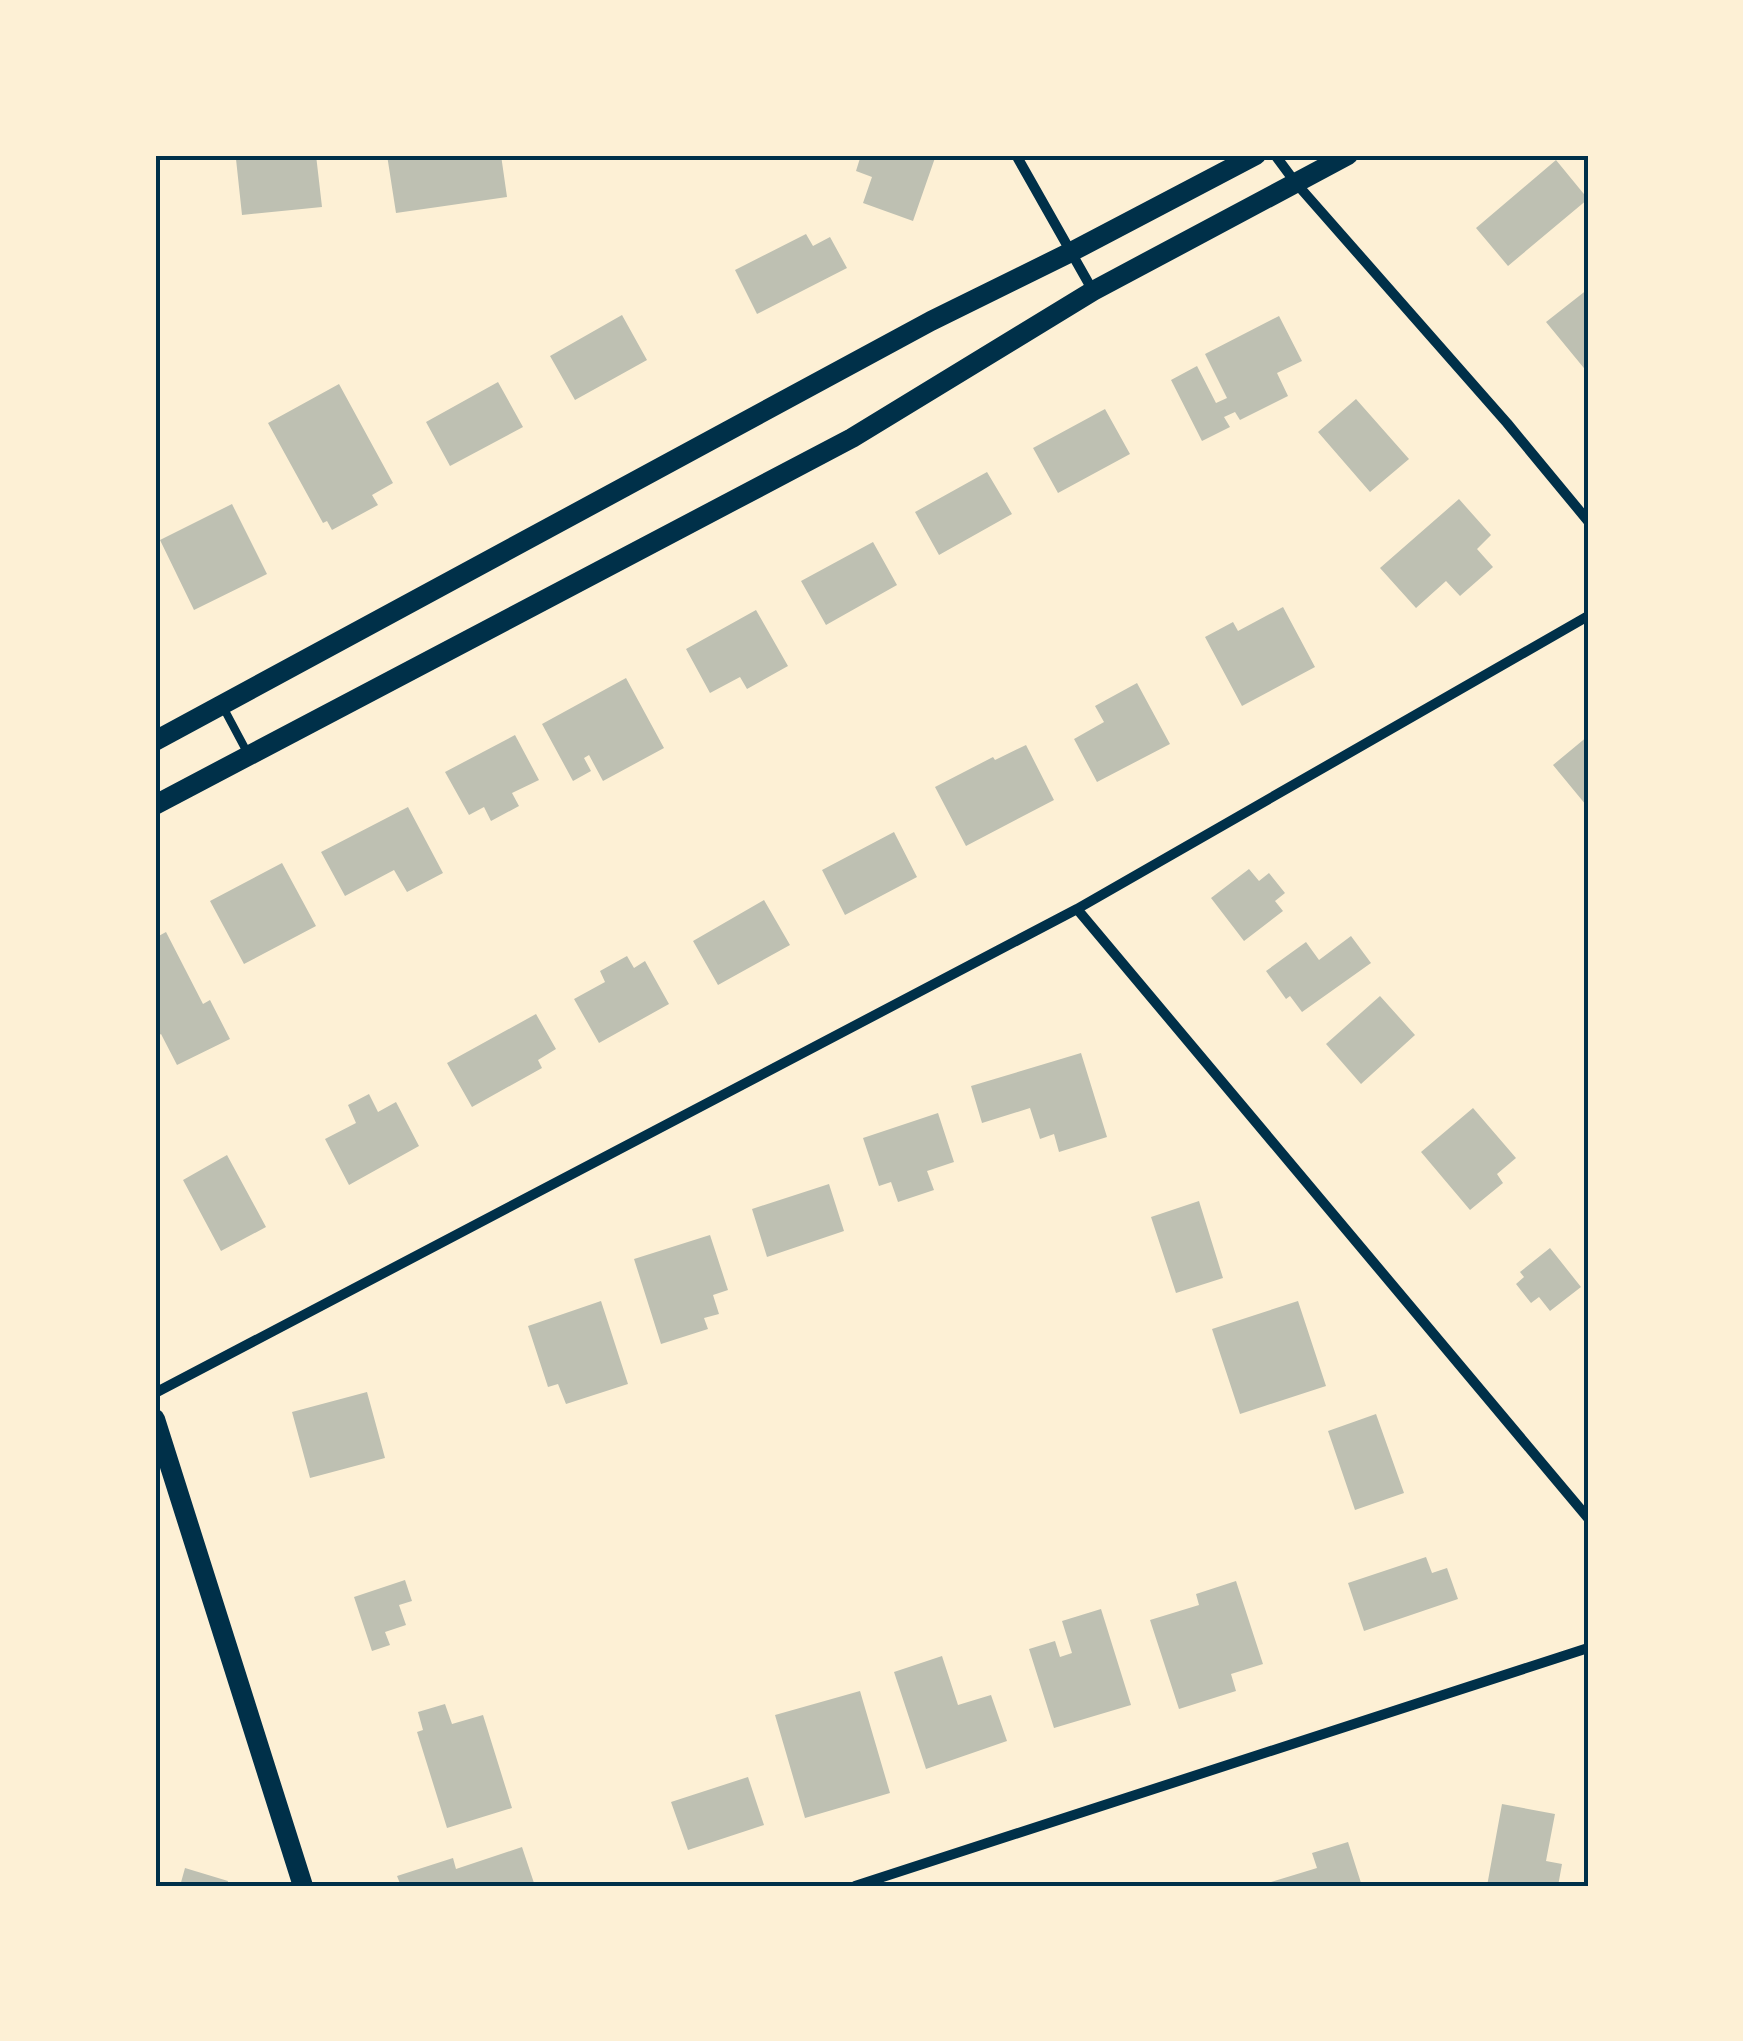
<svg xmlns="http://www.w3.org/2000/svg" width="1743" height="2041" viewBox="0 0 1743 2041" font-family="Ubuntu,sans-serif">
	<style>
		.building { fill: #bec0b2 }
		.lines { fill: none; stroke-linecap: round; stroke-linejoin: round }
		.service { stroke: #003049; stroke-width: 8 }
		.minor { stroke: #003049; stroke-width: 10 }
		.secondary { stroke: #003049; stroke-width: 20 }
		.neatline { fill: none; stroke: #003049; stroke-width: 4 }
	</style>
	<rect width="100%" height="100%" fill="#fdf0d5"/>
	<path class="building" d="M 277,155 L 316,155 L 322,207 L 242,215 L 236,159 Z
		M 387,155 L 416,155 L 417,158 L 436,155 L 501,155 L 507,197 L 396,213 Z
		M 861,155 L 936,155 L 913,221 L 863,203 L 872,177 L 856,171 Z
		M 1556,160 L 1588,199 L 1508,266 L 1476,228 Z
		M 806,234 L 813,246 L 830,237 L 847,268 L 757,314 L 735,270 Z
		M 1588,289 L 1588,373 L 1546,322 Z
		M 622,315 L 647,360 L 575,400 L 550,356 Z
		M 1279,316 L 1302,361 L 1277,373 L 1288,396 L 1240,420 L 1235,412 L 1224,417 L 1230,427 L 1202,441 L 1171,380 L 1197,366 L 1216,403 L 1227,398 L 1205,354 Z
		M 498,382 L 523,427 L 450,466 L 426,422 Z
		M 339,384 L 393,483 L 372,495 L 378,505 L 332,530 L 327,521 L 323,523 L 268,423 Z
		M 1356,399 L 1409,459 L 1370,492 L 1318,432 Z
		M 1105,409 L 1130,454 L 1058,493 L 1033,448 Z
		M 987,472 L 1012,514 L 939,555 L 915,512 Z
		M 1459,499 L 1491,535 L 1477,549 L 1493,567 L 1460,596 L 1446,581 L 1416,608 L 1380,568 Z
		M 232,504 L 267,574 L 194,610 L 160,540 Z
		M 873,542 L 897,585 L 826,625 L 801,581 Z
		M 1283,607 L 1315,667 L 1242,706 L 1205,637 L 1233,622 L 1238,631 Z
		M 756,610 L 788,666 L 747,689 L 740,677 L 710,693 L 686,649 Z
		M 626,678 L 664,748 L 603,781 L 589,755 L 584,758 L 591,771 L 573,781 L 542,724 Z
		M 1137,683 L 1170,744 L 1097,782 L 1074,739 L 1104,722 L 1095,706 Z
		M 515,735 L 539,780 L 512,793 L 519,806 L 491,821 L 484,807 L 469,815 L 445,772 Z
		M 1588,736 L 1588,803 L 1586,805 L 1553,765 Z
		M 1026,745 L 1054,800 L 966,846 L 935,787 L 993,757 L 995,760 Z
		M 408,807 L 443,873 L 407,892 L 394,870 L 345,896 L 321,852 Z
		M 894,832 L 917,877 L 845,915 L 822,870 Z
		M 282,863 L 316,926 L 244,964 L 210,901 Z
		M 1249,869 L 1259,881 L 1269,873 L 1285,893 L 1275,901 L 1283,911 L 1244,941 L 1211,898 Z
		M 764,900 L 790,945 L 718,985 L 693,941 Z
		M 166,932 L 203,1004 L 210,1000 L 230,1039 L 177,1065 L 161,1034 L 155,1038 L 155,938 Z
		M 1351,936 L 1371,963 L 1302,1012 L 1290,996 L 1286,999 L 1266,971 L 1306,942 L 1319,960 Z
		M 627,956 L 634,968 L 645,961 L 669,1004 L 599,1043 L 574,999 L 605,982 L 600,971 Z
		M 1380,996 L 1415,1035 L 1361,1084 L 1326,1044 Z
		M 536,1014 L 556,1049 L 538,1060 L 542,1068 L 472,1107 L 447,1063 Z
		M 1081,1053 L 1107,1137 L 1059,1152 L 1054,1134 L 1040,1139 L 1030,1108 L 982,1123 L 971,1086 Z
		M 369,1094 L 378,1112 L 396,1102 L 419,1146 L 349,1185 L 325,1139 L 356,1123 L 348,1105 Z
		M 1473,1108 L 1516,1158 L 1497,1174 L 1503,1183 L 1470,1210 L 1421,1152 Z
		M 938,1113 L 954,1162 L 927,1171 L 934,1190 L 898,1202 L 891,1182 L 879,1186 L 863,1138 Z
		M 227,1155 L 266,1227 L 221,1251 L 183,1180 Z
		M 829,1184 L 844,1231 L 767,1257 L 752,1209 Z
		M 1199,1201 L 1223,1278 L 1176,1293 L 1151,1217 Z
		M 710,1235 L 728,1290 L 713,1295 L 719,1314 L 704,1318 L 708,1329 L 661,1344 L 634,1259 Z
		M 1550,1248 L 1581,1287 L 1550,1311 L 1539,1297 L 1531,1303 L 1516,1284 L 1524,1277 L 1520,1272 Z
		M 601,1301 L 628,1384 L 566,1404 L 558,1384 L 548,1387 L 528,1326 Z
		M 1298,1301 L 1326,1386 L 1240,1414 L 1212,1329 Z
		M 367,1392 L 385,1458 L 310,1478 L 292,1412 Z
		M 1376,1414 L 1404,1493 L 1355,1510 L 1328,1431 Z
		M 1426,1557 L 1432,1573 L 1447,1568 L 1458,1599 L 1364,1631 L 1348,1583 Z
		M 405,1580 L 412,1601 L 399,1605 L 406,1625 L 385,1632 L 390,1645 L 372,1651 L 354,1597 Z
		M 1236,1581 L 1263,1664 L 1231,1674 L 1236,1691 L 1179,1709 L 1150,1620 L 1199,1605 L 1196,1594 Z
		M 1101,1609 L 1131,1705 L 1054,1728 L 1029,1649 L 1055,1641 L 1060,1657 L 1072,1653 L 1062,1621 Z
		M 942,1656 L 958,1705 L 991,1695 L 1007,1741 L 926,1769 L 894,1672 Z
		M 860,1691 L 890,1793 L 805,1818 L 775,1715 Z
		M 445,1704 L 452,1724 L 483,1715 L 512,1808 L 447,1828 L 417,1732 L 423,1730 L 418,1712 Z
		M 748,1777 L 764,1825 L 688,1850 L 671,1802 Z
		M 1502,1804 L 1555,1814 L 1546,1861 L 1562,1864 L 1558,1886 L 1487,1886 Z
		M 1348,1842 L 1362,1886 L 1272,1886 L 1271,1882 L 1317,1868 L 1312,1853 Z
		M 522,1847 L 535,1886 L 401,1886 L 397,1876 L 453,1858 L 456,1869 Z
		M 185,1868 L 228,1881 L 227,1886 L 180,1886 Z"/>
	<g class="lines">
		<path class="service" d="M 223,707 L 247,752"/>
		<path class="minor" d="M 1016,155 L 1093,291
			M 1275,155 L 1295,182 L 1507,423 L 1588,521
			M 1077,909 L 1588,1518
			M 155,1393 L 1077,909 L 1588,616
			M 855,1886 L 1588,1648"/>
		<path class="secondary" d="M 155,741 L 931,321 L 1071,252 L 1256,155
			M 155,805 L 852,438 L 1093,291 L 1348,155
			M 155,1419 L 303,1886"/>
	</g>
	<rect width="1743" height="2041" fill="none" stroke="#fdf0d5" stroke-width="315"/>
	<rect x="158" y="158" width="1428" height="1726" class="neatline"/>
</svg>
